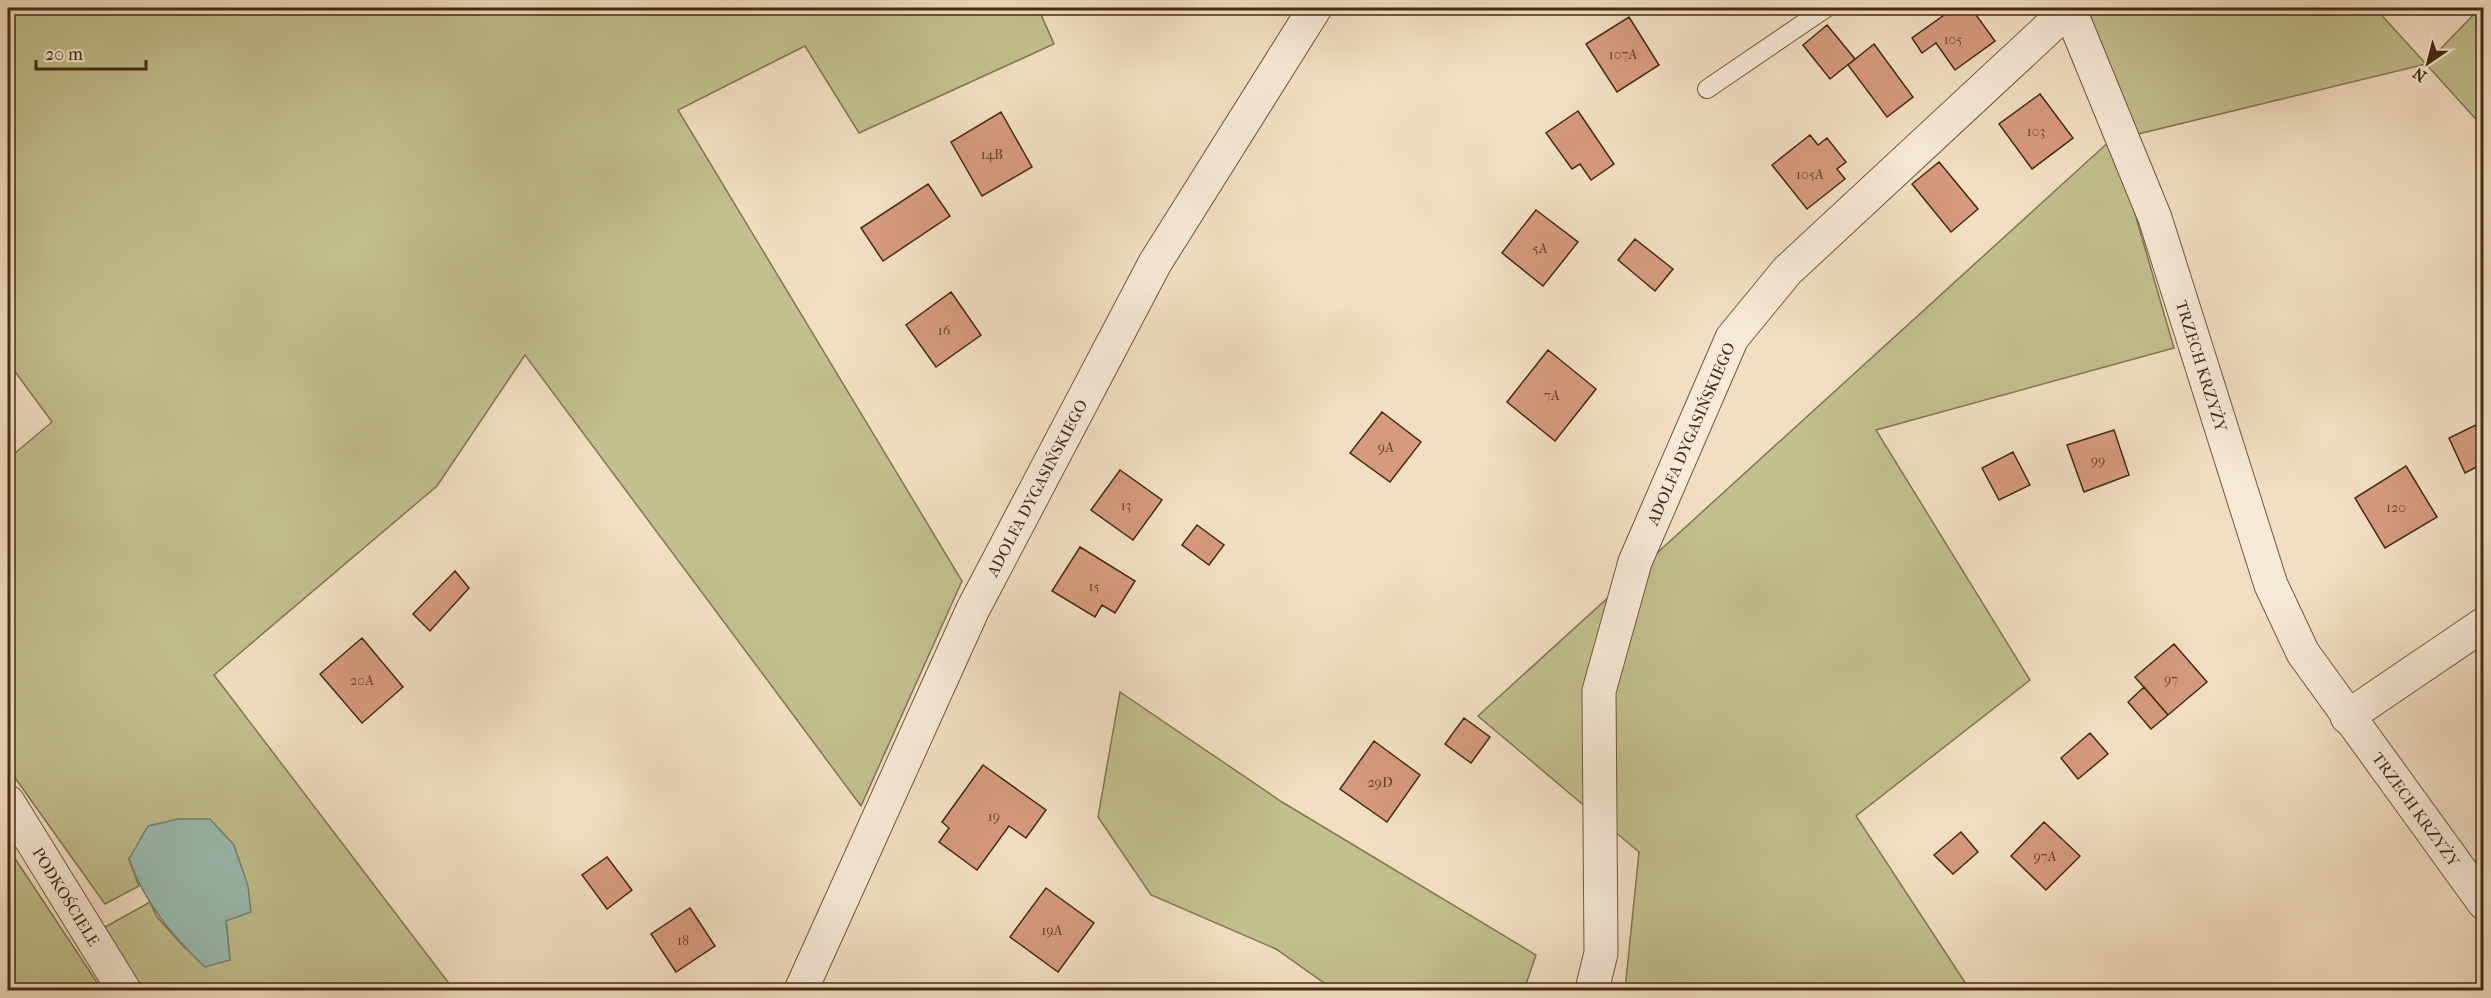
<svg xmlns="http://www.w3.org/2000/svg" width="2491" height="998" viewBox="0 0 2491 998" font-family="'IM FELL French Canon',serif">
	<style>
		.green { fill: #c2c08e; stroke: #837650; stroke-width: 1.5 }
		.water { fill: #9bbdb3; stroke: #788373; stroke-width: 1.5 }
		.building { fill: #d69a7e; stroke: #442b12; stroke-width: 1.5 }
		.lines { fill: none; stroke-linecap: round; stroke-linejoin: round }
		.lane-casing { stroke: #70583e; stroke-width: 20 }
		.street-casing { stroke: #70583e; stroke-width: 35 }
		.lane { stroke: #f7ead8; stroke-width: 18 }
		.street { stroke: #f7ead8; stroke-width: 33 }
		.labels { text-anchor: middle; stroke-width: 4.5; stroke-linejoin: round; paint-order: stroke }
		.number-label { font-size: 14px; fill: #68472d }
		.street-label { font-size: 16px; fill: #442b12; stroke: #f7ead8 }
	</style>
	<rect width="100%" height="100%" fill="#f2dfc3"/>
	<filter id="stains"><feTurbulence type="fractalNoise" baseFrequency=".00333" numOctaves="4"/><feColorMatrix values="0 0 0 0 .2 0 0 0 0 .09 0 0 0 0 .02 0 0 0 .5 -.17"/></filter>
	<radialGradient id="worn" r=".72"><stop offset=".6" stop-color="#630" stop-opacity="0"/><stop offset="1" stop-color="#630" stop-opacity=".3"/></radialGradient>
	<path class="green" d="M 8,8 L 1038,8 L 1054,44 L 859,133 L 805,46 L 678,110 L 962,581 L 861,806 L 525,355 L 437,486 L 214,675 L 454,990 L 139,990 L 105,927 L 150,902 L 157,917 L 185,948 L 230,960 L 226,921 L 129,859 L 139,886 L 105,904 L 8,768 L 8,459 L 52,422 L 8,362 Z
		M 2081,8 L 2375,8 L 2426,64 L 2480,8 L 2483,8 L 2483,127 L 2426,64 L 2138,134 Z
		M 2113,138 L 2174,348 L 1876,430 L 2030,680 L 1856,816 L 1970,990 L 1625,990 L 1639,852 L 1478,716 Z
		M 1120,692 L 1282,802 L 1536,955 L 1524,990 L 1334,990 L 1276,949 L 1151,895 L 1098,817 Z
		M 8,848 L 102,990 L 8,990 Z"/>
	<path class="water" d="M 178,819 L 210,819 L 234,845 L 248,886 L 251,912 L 226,921 L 230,960 L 205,967 C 171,935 145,903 129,859 L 148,826 Z"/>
	<path class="building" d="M 1954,8 L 1971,8 L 1995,41 L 1955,70 L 1936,43 L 1922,53 L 1912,38 Z
		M 1629,17 L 1659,65 L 1617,92 L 1586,44 Z
		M 1827,25 L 1855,59 L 1830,79 L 1803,45 Z
		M 1874,44 L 1913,97 L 1887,117 L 1848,65 Z
		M 2040,94 L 2073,138 L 2032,169 L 1999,124 Z
		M 1578,111 L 1614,164 L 1591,180 L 1580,164 L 1572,169 L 1546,133 Z
		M 1001,112 L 1032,167 L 982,196 L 951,142 Z
		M 1810,135 L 1818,145 L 1827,138 L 1846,162 L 1837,169 L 1845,179 L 1807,209 L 1772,165 Z
		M 1939,162 L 1978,209 L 1951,232 L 1912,184 Z
		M 928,184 L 950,216 L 883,261 L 861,228 Z
		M 1536,210 L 1578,242 L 1543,286 L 1502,253 Z
		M 1635,239 L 1673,269 L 1655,291 L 1618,260 Z
		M 951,292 L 981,335 L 936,367 L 906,325 Z
		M 1548,350 L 1596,389 L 1555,441 L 1507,402 Z
		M 1382,412 L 1421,442 L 1390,482 L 1350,453 Z
		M 2484,421 L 2484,466 L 2482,464 L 2465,473 L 2449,438 Z
		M 2114,430 L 2129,475 L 2084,492 L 2067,445 Z
		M 2013,452 L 2030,485 L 1999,500 L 1982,468 Z
		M 2406,466 L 2437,517 L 2385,548 L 2355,498 Z
		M 1120,470 L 1162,500 L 1133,540 L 1091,510 Z
		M 1197,525 L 1224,545 L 1209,565 L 1182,545 Z
		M 1080,547 L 1135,581 L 1115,613 L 1102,605 L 1095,617 L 1052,591 Z
		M 455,571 L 469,588 L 430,631 L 413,614 Z
		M 362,638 L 403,687 L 362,723 L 320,674 Z
		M 2174,644 L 2207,682 L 2168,715 L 2135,677 Z
		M 2144,687 L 2168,715 L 2151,729 L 2128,702 Z
		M 1464,718 L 1490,737 L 1471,763 L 1445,744 Z
		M 2090,733 L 2108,754 L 2078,779 L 2061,758 Z
		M 1374,741 L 1420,775 L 1387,822 L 1340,789 Z
		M 983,765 L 1046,810 L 1026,838 L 1009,826 L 977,870 L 939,842 L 949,828 L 942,822 Z
		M 2044,822 L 2080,856 L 2046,890 L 2011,856 Z
		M 1961,832 L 1978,852 L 1953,874 L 1934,855 Z
		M 607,857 L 632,890 L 607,909 L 582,875 Z
		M 1046,888 L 1094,923 L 1058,972 L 1010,937 Z
		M 690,908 L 715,946 L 676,972 L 651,934 Z"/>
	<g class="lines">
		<g class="lane-casing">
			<path id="lane" d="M 1707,89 L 1826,8"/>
		</g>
		<g class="street-casing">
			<g id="street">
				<path id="s1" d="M 2069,8 L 2155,218 L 2271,585 L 2303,653 L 2484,903"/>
				<path d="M 2347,717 L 2484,624"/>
				<path id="s2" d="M 8,802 L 124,990"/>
				<path id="s3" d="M 801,990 L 973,609 L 1155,263 L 1315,8"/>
				<path id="s4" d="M 1592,990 L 1601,953 L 1599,691 L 1635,562 L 1732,338 L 1787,271 L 2069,9"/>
			</g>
		</g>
		<use href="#lane" class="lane"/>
		<use href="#street" class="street"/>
	</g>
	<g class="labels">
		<g class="number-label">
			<text x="1953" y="44">105</text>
			<text x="1623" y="59">107A</text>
			<text x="2036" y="136">103</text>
			<text x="992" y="159">14B</text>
			<text x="1810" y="179">105A</text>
			<text x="1540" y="253">5A</text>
			<text x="944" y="335">16</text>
			<text x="1552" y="400">7A</text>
			<text x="1386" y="452">9A</text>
			<text x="2098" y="465">99</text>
			<text x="1126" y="510">13</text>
			<text x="2396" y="512">120</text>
			<text x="1094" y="591">15</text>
			<text x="2171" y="684">97</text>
			<text x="362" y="685">20A</text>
			<text x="1380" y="787">29D</text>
			<text x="994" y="821">19</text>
			<text x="2045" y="861">97A</text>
			<text x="1052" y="935">19A</text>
			<text x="683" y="945">18</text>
		</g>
		<g class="street-label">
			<text dy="6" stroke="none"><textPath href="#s1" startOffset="382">TRZECH KRZYŻY</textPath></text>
			<text dy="6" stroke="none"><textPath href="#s4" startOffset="574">ADOLFA DYGASIŃSKIEGO</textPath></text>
			<text dy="6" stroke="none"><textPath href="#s3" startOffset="555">ADOLFA DYGASIŃSKIEGO</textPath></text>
			<text dy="6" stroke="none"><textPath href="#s1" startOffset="880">TRZECH KRZYŻY</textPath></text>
			<text dy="6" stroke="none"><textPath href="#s2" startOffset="111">PODKOŚCIELE</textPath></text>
		</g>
	</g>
	<rect width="2491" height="998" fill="none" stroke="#f2dfc3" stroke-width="30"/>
	<rect x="9" y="9" width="2473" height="980" fill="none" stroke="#442b12" stroke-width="3"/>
	<rect x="15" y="15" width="2461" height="968" fill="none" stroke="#442b12" stroke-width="1.5"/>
	<g transform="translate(2428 63) rotate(215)" stroke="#f7ead8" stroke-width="4.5" paint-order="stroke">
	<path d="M0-4.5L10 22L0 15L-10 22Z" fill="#442b12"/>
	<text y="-9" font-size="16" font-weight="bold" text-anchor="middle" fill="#442b12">N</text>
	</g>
	<path d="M36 60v9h110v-9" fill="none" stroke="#442b12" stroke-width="3"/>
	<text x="45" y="60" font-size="18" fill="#442b12" stroke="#f7ead8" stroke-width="4.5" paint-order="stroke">20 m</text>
	<rect width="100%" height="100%" filter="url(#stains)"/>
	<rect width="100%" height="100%" fill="url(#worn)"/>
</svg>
